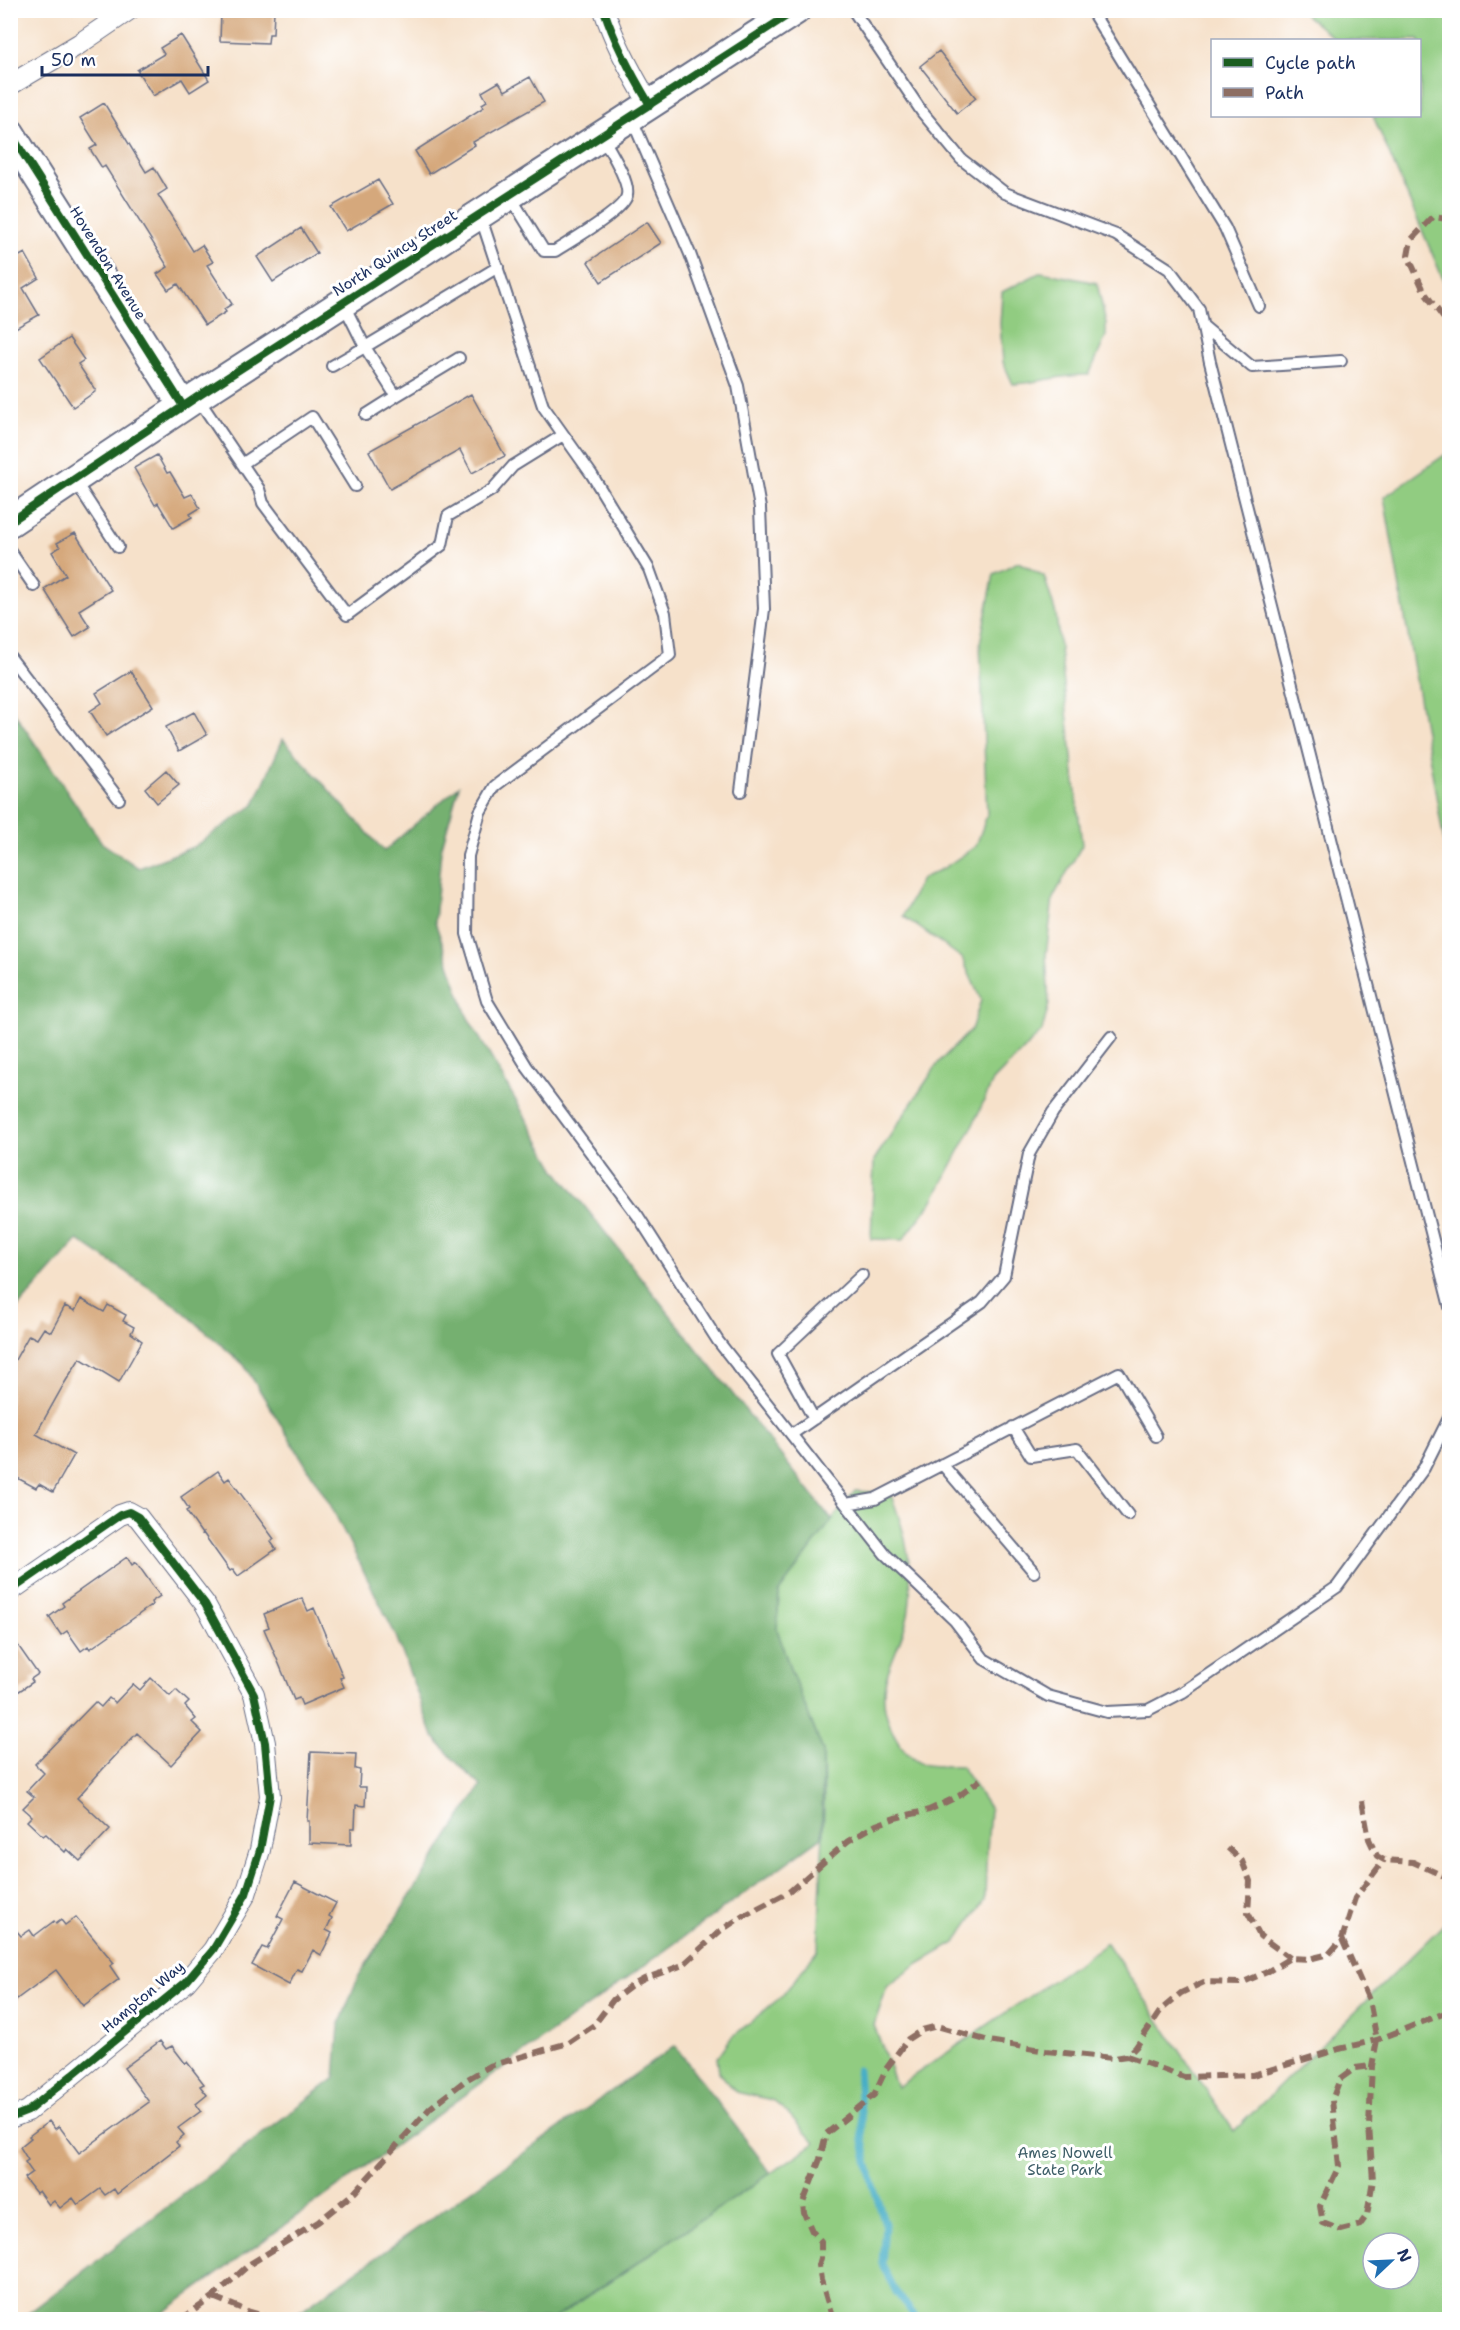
<svg xmlns="http://www.w3.org/2000/svg" width="1460" height="2330" viewBox="0 0 1460 2330" font-family="'Shantell Sans',sans-serif">
	<style>
		.green { fill: #91cc81; stroke: #567e70; stroke-width: 1.5; fill-rule: evenodd }
		.forest { fill: #74b06f; stroke: #487066; stroke-width: 1.5 }
		.lines { fill: none; stroke-linecap: round; stroke-linejoin: round }
		.stream { stroke: #46aec6; stroke-width: 7 }
		.building { fill: #d5a87b }
		.lane-casing { stroke: #686d84; stroke-width: 14 }
		.street-casing { stroke: #686d84; stroke-width: 22 }
		.secondary-casing { stroke: #686d84; stroke-width: 32 }
		.lane { stroke: #fff; stroke-width: 10 }
		.street { stroke: #fff; stroke-width: 20 }
		.secondary { stroke: #fff; stroke-width: 28 }
		.quiet { stroke: #8d6e63; stroke-width: 6; stroke-dasharray: 12 6; stroke-linecap: butt }
		.cycleway-casing { stroke: #fff; stroke-width: 11 }
		.cycleway { stroke: #1b5e20; stroke-width: 8 }
		.labels { text-anchor: middle; stroke-width: 6; stroke-linejoin: round; paint-order: stroke }
		.street-label { font-size: 15px; fill: #1b2f5e; stroke: #fff }
		.park-label { font-size: 15px; fill: #3e5e68; stroke: #fff }
	</style>
	<rect width="100%" height="100%" fill="#fff"/>
	<filter id="ink" filterUnits="userSpaceOnUse"><feTurbulence type="fractalNoise" baseFrequency=".0167" numOctaves="2"/><feDisplacementMap in="SourceGraphic" scale="12" xChannelSelector="R" yChannelSelector="G"/><feConvolveMatrix kernelMatrix="1 2 1 2 8 2 1 2 1" color-interpolation-filters="sRGB"/></filter>
	<filter id="wash" filterUnits="userSpaceOnUse"><feTurbulence type="fractalNoise" baseFrequency=".008" numOctaves="4" result="noise"/><feDisplacementMap in="SourceGraphic" scale="24" xChannelSelector="R" yChannelSelector="G"/><feGaussianBlur stdDeviation="1.35" result="paint"/><feColorMatrix in="noise" values="0 0 0 0 0 0 0 0 0 0 0 0 0 0 0 0 0 1.4 0 .05"/><feComposite in="paint" operator="in"/></filter>
	<g filter="url(#wash)">
		<rect width="100%" height="100%" fill="#f6e1ca"/>
		<path class="green" d="M 1301,11 L 1449,11 L 1449,293 L 1373,116 L 1420,116 L 1420,40 L 1336,40 Z
			M 1041,272 L 1097,283 L 1106,323 L 1106,336 L 1089,375 C 1063,374 1039,383 1013,384 L 1003,362 L 1000,324 L 1002,292 Z
			M 1449,452 L 1449,870 L 1384,497 Z
			M 1018,562 L 1044,576 L 1056,614 L 1082,845 L 1053,898 L 1046,955 L 1049,1004 L 1042,1031 L 993,1081 L 972,1127 L 932,1202 L 903,1240 L 871,1239 L 874,1160 L 939,1062 L 971,1030 L 981,1000 L 962,958 L 903,916 L 921,879 L 944,868 L 976,846 L 987,815 L 980,643 L 994,574 Z
			M 855,1491 L 890,1493 C 905,1529 914,1570 909,1609 C 906,1633 892,1656 886,1679 C 878,1707 894,1748 920,1763 C 929,1768 950,1765 961,1766 L 990,1809 L 986,1864 L 985,1900 L 955,1943 L 917,1965 L 887,1987 L 874,2025 L 897,2087 L 1107,1943 L 1234,2131 L 1449,1919 L 1449,2319 L 553,2320 L 815,2143 L 788,2113 L 772,2100 L 736,2092 L 719,2072 L 717,2058 L 731,2038 L 782,1996 L 818,1950 L 824,1808 L 823,1751 L 790,1669 L 777,1630 L 779,1592 L 802,1558 ZM 1373,2243 L 1409,2243 L 1409,2279 L 1373,2279 Z"/>
		<path class="forest" d="M 11,708 L 102,843 L 139,868 L 193,847 L 254,805 L 283,739 L 384,851 L 459,786 L 441,850 L 435,922 L 467,1016 L 556,1170 L 832,1520 L 779,1592 L 777,1629 L 790,1669 L 823,1751 L 822,1837 L 155,2319 L 21,2319 L 335,2078 L 339,2026 L 358,1977 L 481,1786 L 455,1761 L 433,1736 L 396,1636 L 330,1504 L 244,1365 L 178,1307 L 78,1240 L 11,1315 Z
			M 675,2046 L 771,2173 L 553,2319 L 289,2319 Z"/>
		<g class="lines">
			<path class="stream" d="M 858,2070 L 863,2141 L 871,2179 L 885,2224 L 882,2264 L 896,2292 L 918,2320"/>
		</g>
		<g id="blocks">
			<path class="building" d="M 244,10 L 274,10 L 273,34 L 269,34 L 268,43 L 220,41 L 221,13 L 244,14 Z
				M 181,35 L 209,80 L 190,92 L 182,79 L 153,96 L 137,70 L 164,54 L 160,48 Z
				M 939,51 L 976,98 L 957,113 L 920,66 Z
				M 530,77 L 544,102 L 473,142 L 475,145 L 429,174 L 415,151 L 484,107 L 482,104 L 487,101 L 482,92 L 499,82 L 505,91 Z
				M 104,103 L 146,172 L 154,167 L 167,189 L 158,195 L 193,251 L 202,245 L 213,262 L 207,265 L 232,304 L 224,309 L 226,312 L 205,325 L 178,284 L 168,290 L 157,274 L 168,267 L 105,166 L 102,168 L 90,149 L 97,145 L 80,118 Z
				M 378,180 L 393,204 L 346,231 L 331,207 Z
				M 647,222 L 661,243 L 601,282 L 588,262 Z
				M 301,228 L 317,253 L 273,282 L 257,257 Z
				M 25,253 L 39,278 L 23,288 L 39,315 L 10,331 L 10,261 Z
				M 69,338 L 84,360 L 78,364 L 96,391 L 73,407 L 40,358 Z
				M 471,394 L 505,456 L 472,473 L 460,450 L 390,489 L 369,451 Z
				M 157,455 L 167,473 L 170,472 L 185,497 L 192,494 L 200,508 L 190,514 L 192,517 L 173,528 L 158,503 L 155,505 L 134,468 Z
				M 75,533 L 111,590 L 79,610 L 90,627 L 74,637 L 44,589 L 66,575 L 52,552 L 60,547 L 57,543 Z
				M 131,671 L 153,706 L 106,736 L 90,711 L 102,703 L 96,693 Z
				M 194,712 L 207,735 L 179,751 L 166,727 Z
				M 166,770 L 179,785 L 157,803 L 145,788 Z
				M 81,1299 L 104,1312 L 108,1305 L 126,1315 L 123,1321 L 134,1327 L 131,1333 L 142,1341 L 119,1382 L 80,1358 L 64,1384 L 36,1434 L 74,1455 L 53,1492 L 39,1484 L 36,1488 L 10,1474 L 10,1369 L 29,1335 L 37,1339 L 44,1328 L 51,1332 L 65,1306 L 75,1311 Z
				M 218,1471 L 225,1481 L 229,1478 L 274,1539 L 271,1542 L 276,1549 L 238,1576 L 233,1569 L 230,1571 L 203,1533 L 202,1534 L 186,1511 L 189,1509 L 181,1497 Z
				M 127,1557 L 132,1565 L 136,1562 L 160,1596 L 151,1602 L 152,1605 L 114,1632 L 90,1649 L 88,1646 L 81,1651 L 67,1631 L 61,1635 L 49,1617 L 64,1606 L 62,1603 Z
				M 302,1598 L 308,1611 L 314,1608 L 343,1677 L 340,1678 L 344,1687 L 302,1705 L 299,1698 L 294,1700 L 277,1659 L 264,1629 L 269,1627 L 264,1614 Z
				M 10,1634 L 38,1674 L 31,1679 L 33,1682 L 10,1697 Z
				M 151,1678 L 170,1696 L 176,1690 L 189,1702 L 185,1706 L 196,1719 L 192,1722 L 202,1732 L 171,1765 L 137,1733 L 101,1771 L 77,1798 L 110,1829 L 80,1861 L 67,1849 L 65,1852 L 46,1834 L 43,1836 L 27,1821 L 32,1816 L 23,1808 L 34,1797 L 27,1791 L 44,1773 L 35,1764 L 95,1702 L 101,1707 L 109,1698 L 115,1703 L 133,1684 L 140,1690 Z
				M 311,1752 L 356,1754 L 355,1769 L 360,1770 L 359,1787 L 366,1787 L 365,1806 L 356,1805 L 355,1828 L 351,1828 L 351,1845 L 309,1843 L 309,1821 L 307,1821 Z
				M 295,1882 L 336,1903 L 329,1916 L 332,1918 L 326,1930 L 332,1933 L 321,1955 L 313,1950 L 302,1971 L 297,1969 L 289,1985 L 252,1965 L 262,1947 L 267,1949 L 283,1919 L 277,1916 Z
				M 76,1917 L 114,1963 L 110,1966 L 119,1979 L 83,2006 L 56,1970 L 10,2004 L 10,1923 L 21,1936 L 30,1930 L 34,1936 L 54,1921 L 56,1924 L 61,1920 L 65,1925 Z
				M 160,2041 L 166,2049 L 172,2046 L 185,2063 L 187,2062 L 204,2084 L 200,2086 L 207,2095 L 196,2104 L 201,2111 L 178,2128 L 184,2135 L 176,2142 L 179,2146 L 117,2194 L 114,2189 L 105,2195 L 100,2189 L 78,2205 L 73,2198 L 60,2208 L 54,2201 L 49,2205 L 39,2191 L 36,2193 L 24,2178 L 32,2172 L 25,2162 L 28,2160 L 20,2147 L 31,2138 L 29,2136 L 49,2121 L 55,2129 L 59,2126 L 79,2153 L 149,2102 L 124,2068 Z"/>
		</g>
	</g>
	<g filter="url(#ink)">
		<use href="#blocks" fill-opacity="0" stroke="#686d84" stroke-width="1.5"/>
		<g class="lines">
			<g class="lane-casing">
				<path id="lane" d="M 853,10 L 922,112 L 961,159 L 1005,193 L 1116,235 L 1169,269 L 1199,309 L 1210,362 L 1450,1307
					M 1091,10 L 1225,228 L 1259,306
					M 631,117 L 690,254 L 738,386 L 760,508 L 764,609 L 741,791
					M 510,196 L 544,251 L 555,251 C 569,242 625,210 627,195 C 630,181 609,149 602,136
					M 480,215 L 543,406 L 592,475 L 649,569 L 665,613 L 670,655 L 495,786 L 480,812 L 468,856 L 467,934 L 487,1001 L 527,1067 L 638,1216 L 718,1341 L 885,1554 L 955,1621 L 984,1659 L 1048,1696 L 1107,1712 L 1148,1710 L 1183,1692 L 1337,1587 L 1424,1468 L 1450,1416
					M 343,303 L 365,347 L 498,267
					M 1202,325 L 1252,367 L 1341,361
					M 332,366 L 365,347 L 396,396 L 459,358
					M 197,397 L 259,489 L 263,503 L 347,615 L 442,545 L 448,516 L 492,490 L 513,466 L 563,435
					M 366,415 L 396,396
					M 242,464 L 312,417 L 355,486
					M 75,481 L 118,547
					M 10,551 L 34,586
					M 10,657 L 119,799
					M 814,1419 L 778,1354 L 862,1275
					M 1013,1427 L 1031,1456 L 1077,1449 L 1128,1515
					M 792,1434 L 982,1302 L 1004,1276 L 1029,1154 L 1053,1112 L 1111,1037
					M 942,1464 L 1034,1572
					M 846,1504 L 875,1499 L 1119,1373 L 1156,1436"/>
			</g>
			<g class="street-casing">
				<path id="street" d="M 604,10 C 615,44 632,75 650,105
					M 10,85 L 79,44 L 129,10
					M 10,1591 L 120,1515 L 129,1512 L 138,1517 L 205,1604 L 254,1694 L 265,1743 L 270,1796 L 260,1850 L 246,1894 L 213,1950 L 186,1982 L 28,2111 L 10,2118"/>
			</g>
			<g class="secondary-casing">
				<path id="secondary" d="M 10,133 L 183,406
					M 10,522 L 197,397 L 796,10"/>
			</g>
			<use href="#lane" class="lane"/>
			<use href="#street" class="street"/>
			<use href="#secondary" class="secondary"/>
			<path class="quiet" d="M 1450,221 L 1447,219 L 1433,217 L 1411,240 L 1408,256 L 1425,293 L 1450,327
				M 1362,1801 L 1369,1839 L 1377,1856 L 1384,1860 L 1413,1862 L 1450,1879
				M 1228,1848 L 1242,1861 L 1250,1881 L 1248,1913 L 1260,1936 L 1290,1958
				M 1342,1939 L 1369,2000 L 1377,2040 L 1372,2066 L 1369,2126 L 1373,2180 L 1367,2215 L 1360,2225 L 1341,2230 L 1323,2223 L 1320,2206 L 1339,2166 L 1332,2100 L 1340,2079 L 1355,2068 L 1372,2066
				M 1127,2056 L 1184,2077 L 1253,2075 L 1339,2049 L 1377,2040 L 1450,2011
				M 213,2297 L 250,2312 L 279,2320
				M 180,2320 L 213,2297 L 250,2264 L 318,2222 L 355,2192 L 430,2108 L 466,2080 L 490,2066 L 568,2043 L 594,2025 L 613,2000 L 630,1987 L 644,1979 L 683,1965 L 720,1931 L 743,1916 L 789,1892 L 848,1841 L 876,1825 L 895,1818 L 929,1810 L 959,1796 L 980,1780
				M 328,2320 L 352,2320
				M 833,2320 L 821,2280 L 819,2265 L 821,2258 L 821,2241 L 812,2231 L 804,2213 L 803,2203 L 820,2159 L 826,2134 L 874,2095 L 886,2069 L 908,2039 L 922,2030 L 937,2026 L 989,2041 L 1046,2051 L 1114,2058 L 1127,2056 L 1136,2047 L 1161,2010 L 1181,1993 L 1204,1982 L 1241,1983 L 1267,1972 L 1290,1958 L 1309,1959 L 1329,1954 L 1342,1939 L 1355,1898 L 1384,1860"/>
			<g class="cycleway-casing">
				<path id="cycleway" d="M 604,10 C 615,44 632,75 650,105
					M 10,133 L 183,406
					M 10,522 L 197,397 L 796,10
					M 10,1591 L 120,1515 L 129,1512 L 138,1517 L 205,1604 L 254,1694 L 265,1743 L 270,1796 L 260,1850 L 246,1894 L 213,1950 L 186,1982 L 28,2111 L 10,2118"/>
			</g>
			<use href="#cycleway" class="cycleway"/>
		</g>
	</g>
	<g class="labels">
		<g class="street-label">
			<text transform="translate(395 253) rotate(-33)" y="5">North Quincy Street</text>
			<text transform="translate(108 263) rotate(58)" y="5">Hovendon Avenue</text>
			<text transform="translate(143 1997) rotate(-40)" y="5">Hampton Way</text>
		</g>
		<g class="park-label">
			<text x="1065" y="2158">Ames Nowell<tspan x="1065" dy="17">State Park</tspan></text>
		</g>
	</g>
	<rect width="1460" height="2330" fill="none" stroke="#fff" stroke-width="36"/>
	<rect x="1211" y="39" width="210" height="78" fill="#ffffff" stroke="#a4acbf" stroke-width="1.5"/>
	<rect x="1223" y="58" width="30" height="9" fill="#1b5e20" stroke="#a4acbf" stroke-width="1.5"/>
	<text x="1265" y="69" font-size="18" fill="#1b2f5e">Cycle path</text>
	<rect x="1223" y="88" width="30" height="9" fill="#8d6e63" stroke="#a4acbf" stroke-width="1.5"/>
	<text x="1265" y="99" font-size="18" fill="#1b2f5e">Path</text>
	<g transform="translate(1391 2261) rotate(67)"><circle r="28" fill="#ffffff" stroke="#a4acbf" stroke-width="1.5"/>
	<path d="M0-4.5L10 22L0 15L-10 22Z" fill="#1f6fb2"/>
	<text y="-9" font-size="16" font-weight="bold" text-anchor="middle" fill="#1b2f5e">N</text>
	</g>
	<path d="M42 66v9h166v-9" fill="none" stroke="#1b2f5e" stroke-width="3"/>
	<text x="51" y="66" font-size="18" fill="#1b2f5e" stroke="#ffffff" stroke-width="4.5" paint-order="stroke">50 m</text>
</svg>
